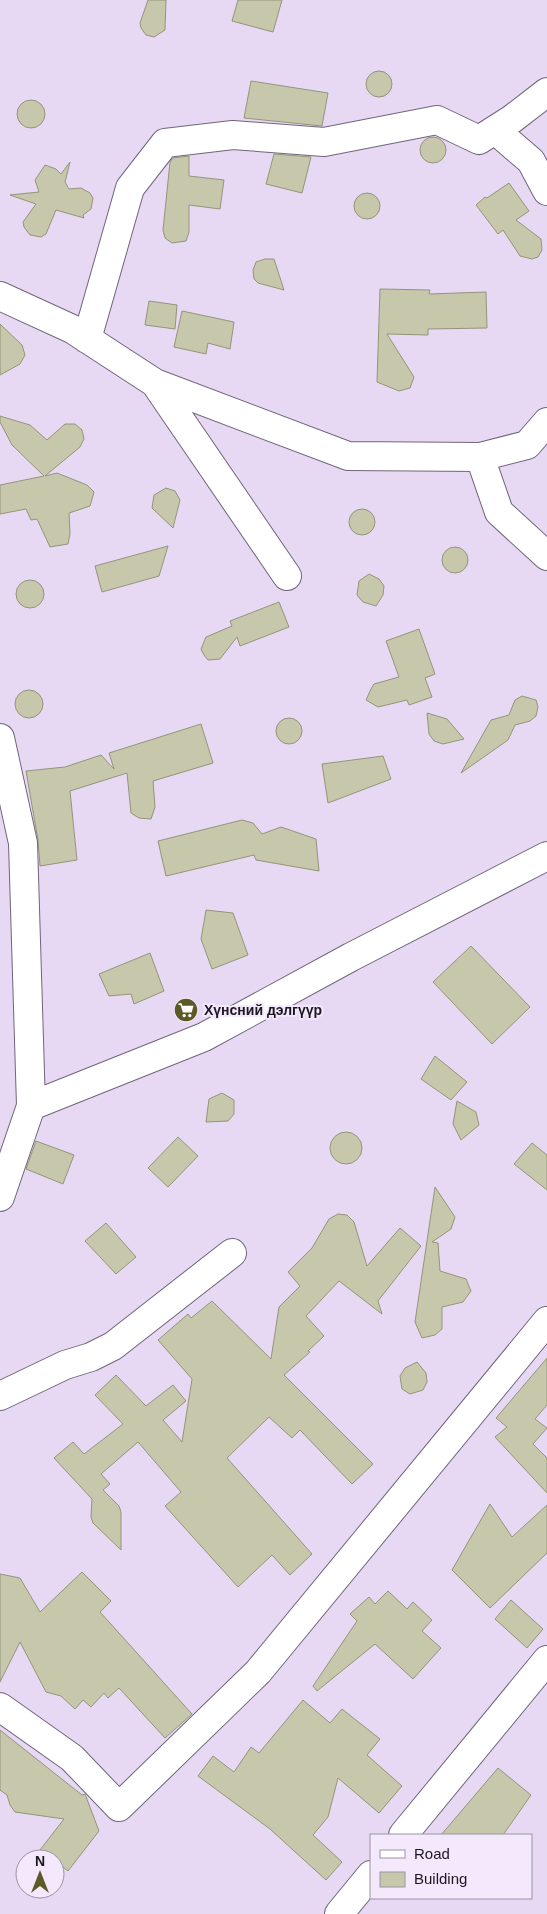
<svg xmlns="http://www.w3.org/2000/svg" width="547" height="1914" viewBox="0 0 547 1914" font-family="Helvetica,sans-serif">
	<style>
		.building { fill: #c7c7ac; stroke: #94947a }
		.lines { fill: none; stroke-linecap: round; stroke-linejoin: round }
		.minor-casing { stroke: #71657b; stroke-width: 30 }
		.minor { stroke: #fff; stroke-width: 28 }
		.labels { text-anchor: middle; stroke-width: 4; stroke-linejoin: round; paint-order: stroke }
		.poi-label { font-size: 14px; font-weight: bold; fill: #1c1720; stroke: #f3e8fc; text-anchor: start }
	</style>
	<rect width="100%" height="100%" fill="#e7d9f3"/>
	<path class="building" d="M 148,0 L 166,0 L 165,30 L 154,37 L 146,35 L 141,28 L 140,23 Z
		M 238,0 L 282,0 L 273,32 L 232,21 Z
		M366 84a13 13 0 1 1 26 0a13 13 0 1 1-26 0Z
		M 251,81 L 328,93 L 322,126 L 244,118 Z
		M17 114a14 14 0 1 1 28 0a14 14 0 1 1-28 0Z
		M420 150a13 13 0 1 1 26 0a13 13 0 1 1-26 0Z
		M 274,154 L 311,157 L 302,193 L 266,184 Z
		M 189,156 L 189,176 L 224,180 L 220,209 L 189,205 L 189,232 L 186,241 L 172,243 L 165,238 L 163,230 L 170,162 L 173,158 Z
		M 70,162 L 65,182 L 69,189 L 81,188 L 90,193 L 93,198 L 91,209 L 83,215 L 84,218 L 56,210 L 46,234 L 41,237 L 30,235 L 24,227 L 23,222 L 36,204 L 10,195 L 39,192 L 35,180 L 45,165 L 56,169 L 61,174 Z
		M 509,183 L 529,211 L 516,220 L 541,239 L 542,250 L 538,257 L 532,259 L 520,256 L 503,230 L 498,234 L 476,205 L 485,197 L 487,198 Z
		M354 206a13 13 0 1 1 26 0a13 13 0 1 1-26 0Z
		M 265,259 L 274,259 L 284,290 L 258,283 L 254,279 L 253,270 L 256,262 Z
		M 380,289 L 430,290 L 429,294 L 486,292 L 487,328 L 428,329 L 428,335 L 387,334 L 414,377 L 410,388 L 399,391 L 377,382 Z
		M 149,301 L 177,305 L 175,329 L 145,325 Z
		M 182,311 L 234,322 L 230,349 L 208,343 L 206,354 L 174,347 Z
		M 0,324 L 22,345 L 25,355 L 20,364 L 0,375 Z
		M 0,416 L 30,425 L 47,440 L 65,424 L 75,424 L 82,430 L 84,439 L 80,447 L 45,476 L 57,473 L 87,485 L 94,492 L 90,506 L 69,513 L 70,534 L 68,544 L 50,547 L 37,519 L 31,520 L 26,509 L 0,514 L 0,485 L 44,476 L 12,445 L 0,422 Z
		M 166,488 L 175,491 L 180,500 L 173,528 L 152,508 L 154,495 Z
		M349 522a13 13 0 1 1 26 0a13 13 0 1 1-26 0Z
		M 168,546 L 159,576 L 102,592 L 95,566 Z
		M442 560a13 13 0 1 1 26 0a13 13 0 1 1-26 0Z
		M 369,574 L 379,579 L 384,586 L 383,595 L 376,606 L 363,602 L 357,595 L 359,581 Z
		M16 594a14 14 0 1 1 28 0a14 14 0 1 1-28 0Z
		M 279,602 L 289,627 L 240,646 L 237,637 L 220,659 L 208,660 L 204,655 L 201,649 L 206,637 L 232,626 L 230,621 Z
		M 419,629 L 435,674 L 425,678 L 432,697 L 409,705 L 407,700 L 378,707 L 366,700 L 371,689 L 374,684 L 399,677 L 386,641 Z
		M15 704a14 14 0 1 1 28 0a14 14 0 1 1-28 0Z
		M 522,696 L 536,700 L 538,707 L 536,716 L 530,721 L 515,725 L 508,740 L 461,773 L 491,720 L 509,715 L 515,700 Z
		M 427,713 L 447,719 L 464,739 L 443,744 L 434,741 L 429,734 Z
		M276 731a13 13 0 1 1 26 0a13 13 0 1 1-26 0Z
		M 201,724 L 213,763 L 153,781 L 155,807 L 151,819 L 139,818 L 131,813 L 127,773 L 70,791 L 77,860 L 40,866 L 38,840 L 26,771 L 65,767 L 101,755 L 114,769 L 109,753 Z
		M 383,756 L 391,779 L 328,803 L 322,764 Z
		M 242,820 L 253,823 L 262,834 L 281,827 L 316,839 L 319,871 L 256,860 L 254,855 L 166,876 L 158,841 Z
		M 206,910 L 233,913 L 248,955 L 212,969 L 201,939 Z
		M 471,946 L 530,1007 L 492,1044 L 433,982 Z
		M 150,953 L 164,991 L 134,1004 L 131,994 L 109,996 L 99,974 Z
		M 435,1056 L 467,1082 L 451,1100 L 421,1079 Z
		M 222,1093 L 234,1100 L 234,1114 L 228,1121 L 206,1122 L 209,1099 Z
		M 457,1101 L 476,1112 L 479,1125 L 461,1140 L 453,1124 Z
		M330 1148a16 16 0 1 1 32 0a16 16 0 1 1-32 0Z
		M 178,1137 L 198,1156 L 168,1187 L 148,1168 Z
		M 36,1141 L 74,1155 L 63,1184 L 26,1169 Z
		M 532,1143 L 547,1155 L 547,1190 L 514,1164 Z
		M 435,1187 L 455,1217 L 451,1229 L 432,1242 L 438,1243 L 440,1271 L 466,1279 L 471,1291 L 463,1302 L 442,1307 L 442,1329 L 435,1335 L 422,1338 L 415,1322 Z
		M 338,1214 L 347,1215 L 354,1222 L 367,1266 L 400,1228 L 421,1246 L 378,1301 L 382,1314 L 339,1281 L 306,1316 L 324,1336 L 308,1351 L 310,1352 L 284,1375 L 373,1464 L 352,1484 L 300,1430 L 292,1438 L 269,1417 L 227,1458 L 312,1554 L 290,1575 L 272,1555 L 238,1587 L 165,1506 L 181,1492 L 138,1442 L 101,1474 L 110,1484 L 103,1490 L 119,1506 L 121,1512 L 121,1550 L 93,1523 L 91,1517 L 92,1499 L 54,1458 L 73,1442 L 84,1454 L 123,1424 L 95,1395 L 116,1375 L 146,1406 L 173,1385 L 186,1401 L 163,1420 L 182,1442 L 192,1379 L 158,1340 L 188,1314 L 191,1318 L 212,1301 L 271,1359 L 279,1307 L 300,1286 L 288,1272 L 312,1248 L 329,1219 Z
		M 106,1223 L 136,1257 L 116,1274 L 85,1241 Z
		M 547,1358 L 547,1405 L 535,1419 L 547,1428 L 533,1444 L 547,1458 L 547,1493 L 495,1437 L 507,1427 L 496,1418 Z
		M 417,1362 L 426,1373 L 427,1382 L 423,1390 L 410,1394 L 402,1389 L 400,1376 L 405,1368 Z
		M 490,1504 L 512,1537 L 547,1505 L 547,1553 L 490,1608 L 452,1570 Z
		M 82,1572 L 111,1601 L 100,1612 L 192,1714 L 165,1738 L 119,1688 L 108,1698 L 104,1693 L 91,1707 L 83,1700 L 75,1709 L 61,1696 L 46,1692 L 20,1642 L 0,1682 L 0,1574 L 20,1578 L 40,1612 Z
		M 388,1591 L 407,1609 L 413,1602 L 432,1620 L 422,1631 L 441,1648 L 413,1679 L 375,1644 L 317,1691 L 313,1686 L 357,1621 L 350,1614 L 369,1597 L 375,1604 Z
		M 511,1600 L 543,1629 L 527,1648 L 495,1619 Z
		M 303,1700 L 330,1723 L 342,1709 L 380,1739 L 367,1755 L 402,1786 L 379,1813 L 338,1778 L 328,1817 L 313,1835 L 342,1862 L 326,1880 L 270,1829 L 198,1776 L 213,1756 L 234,1772 L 251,1747 L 259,1753 Z
		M 0,1730 L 82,1795 L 85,1794 L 99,1831 L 68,1871 L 40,1850 L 64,1819 L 15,1812 L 10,1805 L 7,1795 L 0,1790 Z
		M 498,1768 L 531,1795 L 503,1835 L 441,1835 Z"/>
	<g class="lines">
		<g class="minor-casing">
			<path id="minor" d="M 495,130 L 531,161 L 547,191
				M 0,296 L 72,329 L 155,383 L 348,456 L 480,457 L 499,512 L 547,556
				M 87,339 L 130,188 L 165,143 L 233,135 L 324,142 L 437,120 L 479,140 L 512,119 L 547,92
				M 155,383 L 287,576
				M 480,457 L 527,445 L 547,422
				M 0,738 L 23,843 L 31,1106 L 0,1197
				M 31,1106 L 204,1037 L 351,957 L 547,856
				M 0,1396 L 65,1365 L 91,1357 L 113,1346 L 232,1253
				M 0,1707 L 72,1758 L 119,1807 L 258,1672 L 547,1321
				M 403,1835 L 547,1660
				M 339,1914 L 371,1875"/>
		</g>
		<use href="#minor" class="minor"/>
	</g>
	<defs>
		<g id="supermarket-disc" transform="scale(1.25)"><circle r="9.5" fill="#5b5925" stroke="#f3e8fc"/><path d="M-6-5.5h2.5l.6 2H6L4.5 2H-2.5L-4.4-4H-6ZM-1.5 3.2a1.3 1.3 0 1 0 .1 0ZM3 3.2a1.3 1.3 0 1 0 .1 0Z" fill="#fff"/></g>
	</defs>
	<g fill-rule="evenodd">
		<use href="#supermarket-disc" x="186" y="1010"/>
	</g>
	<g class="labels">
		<g class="poi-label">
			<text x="204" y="1015">Хүнсний дэлгүүр</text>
		</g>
	</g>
	<rect x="370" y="1834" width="162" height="65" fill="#f3e8fc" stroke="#9d94a4"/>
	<rect x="380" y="1850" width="25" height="8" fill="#ffffff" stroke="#9d94a4"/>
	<text x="414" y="1859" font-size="15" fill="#1c1720">Road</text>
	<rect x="380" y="1872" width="25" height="15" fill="#c7c7ac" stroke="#9d94a4"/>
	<text x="414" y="1884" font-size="15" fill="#1c1720">Building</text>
	<g transform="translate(40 1874)"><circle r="24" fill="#f3e8fc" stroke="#9d94a4"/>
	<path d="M0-4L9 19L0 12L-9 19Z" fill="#5b5925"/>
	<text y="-8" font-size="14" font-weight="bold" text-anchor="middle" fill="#1c1720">N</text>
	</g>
</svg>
